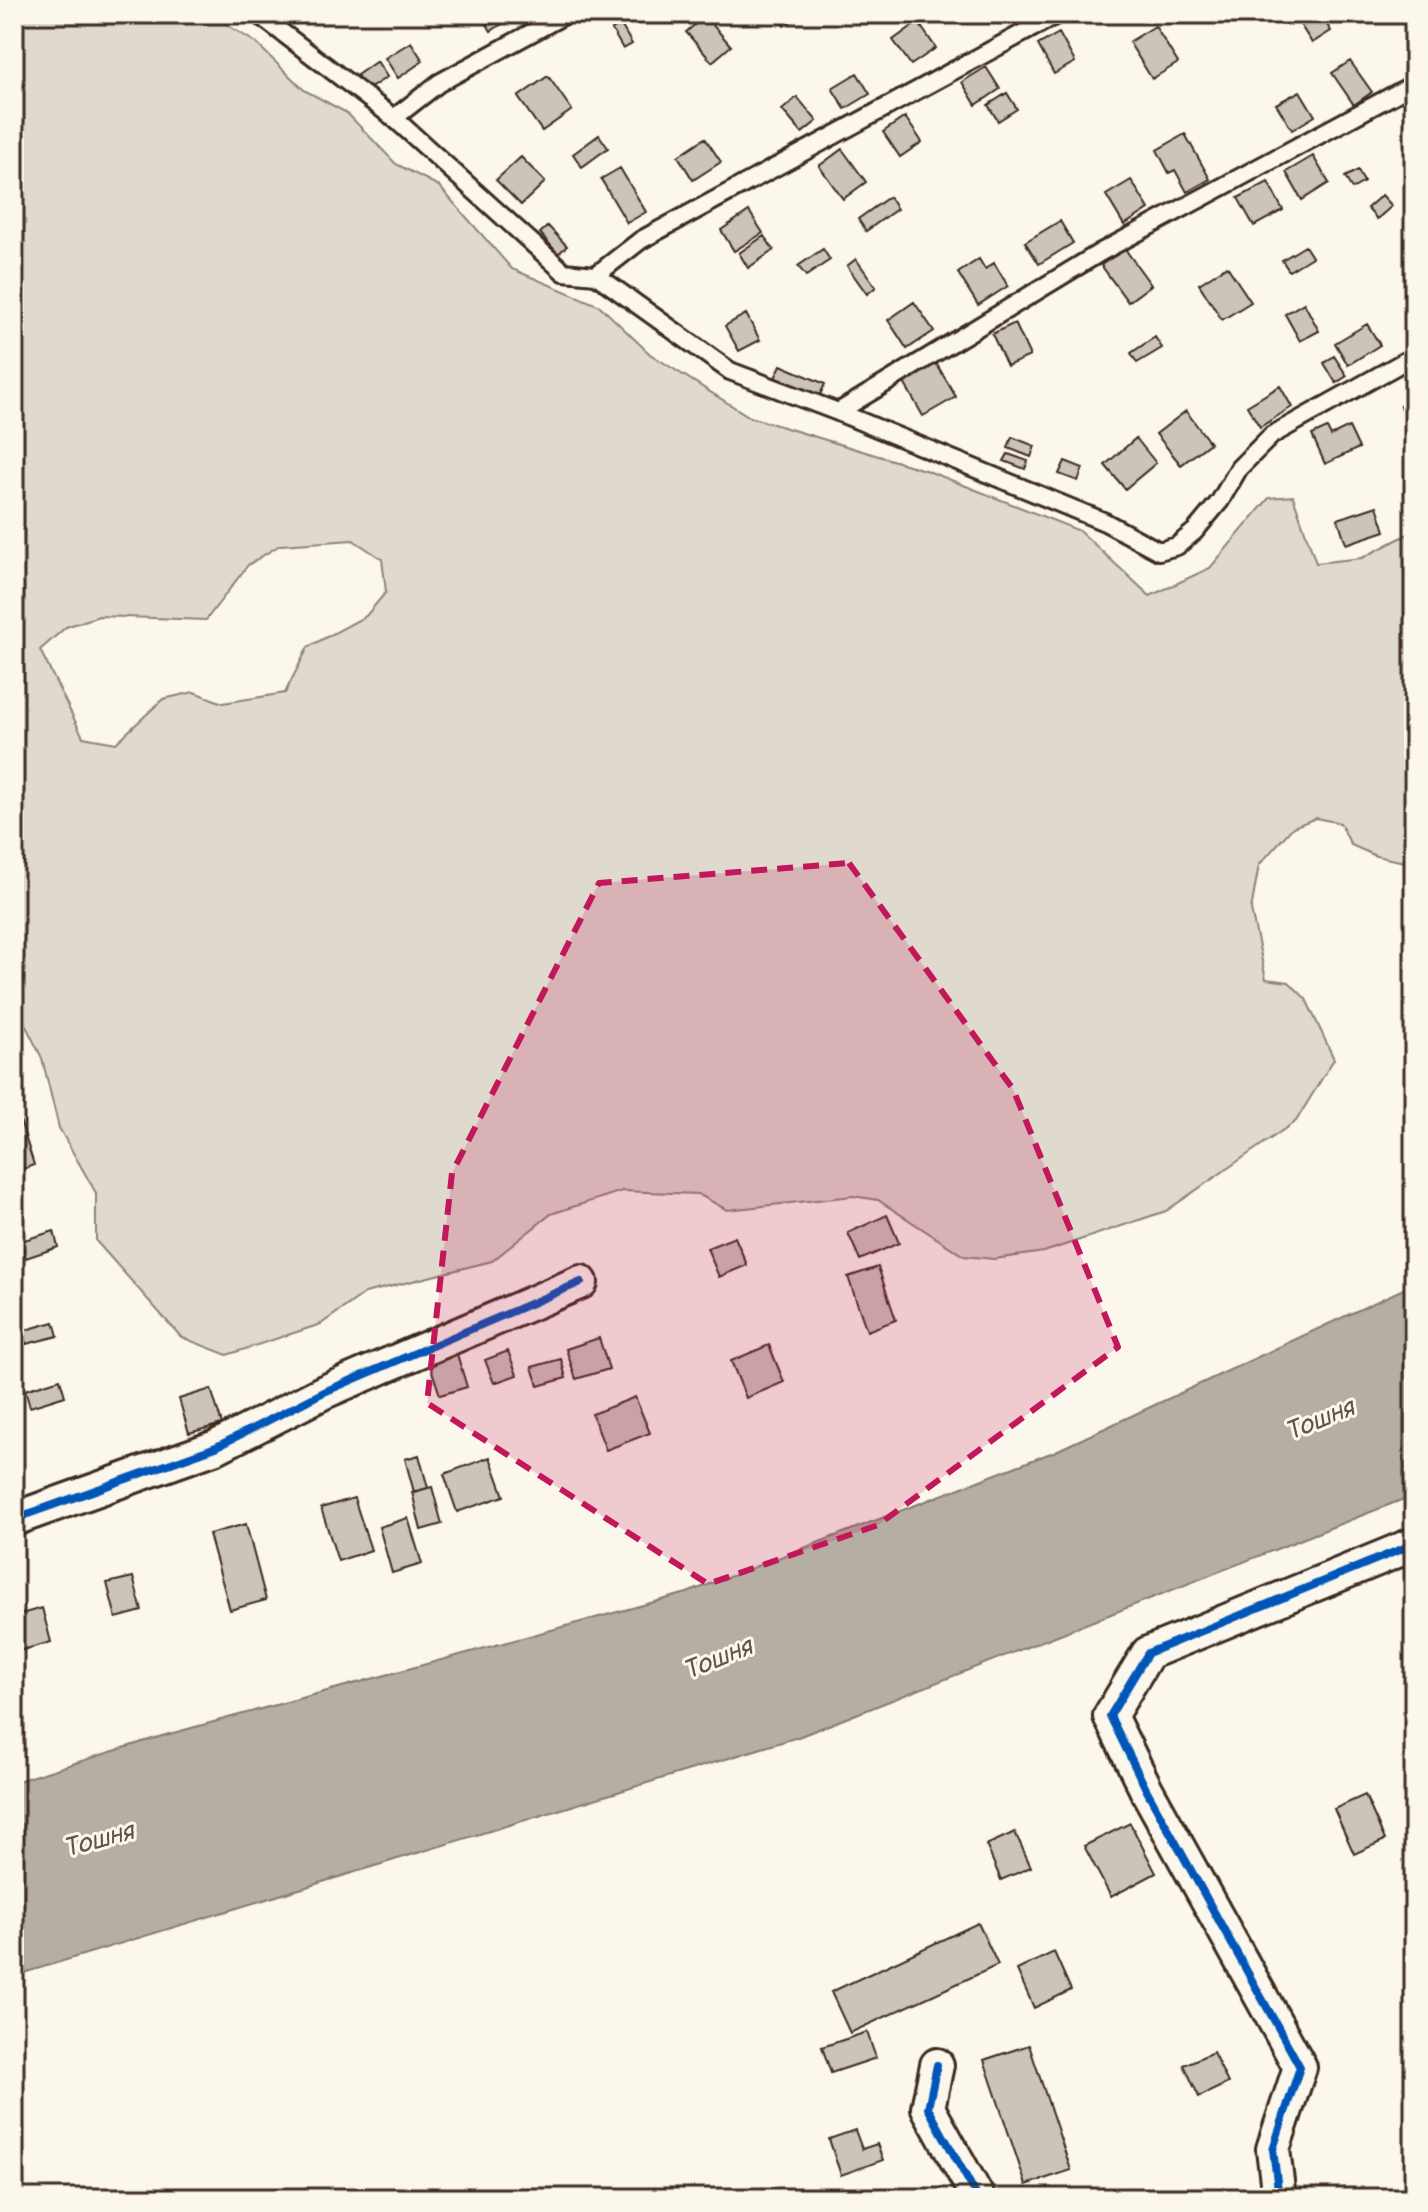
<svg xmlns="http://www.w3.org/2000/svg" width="1428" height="2212" viewBox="0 0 1428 2212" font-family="Pangolin,sans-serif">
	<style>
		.green { fill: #dfd9ce; stroke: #8d8276; stroke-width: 2; fill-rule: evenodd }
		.water { fill: #b6aea2; stroke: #85796d; stroke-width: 2 }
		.building { fill: #ccc4b9; stroke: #3b2a1e; stroke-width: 2 }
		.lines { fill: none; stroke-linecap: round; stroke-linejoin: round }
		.service-casing { stroke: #3b2a1e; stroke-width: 22 }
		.minor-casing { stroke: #3b2a1e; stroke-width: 38 }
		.service { stroke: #fbf7ec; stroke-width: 16 }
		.minor { stroke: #fbf7ec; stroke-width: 32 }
		.cycleway-casing { stroke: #fbf7ec; stroke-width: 13 }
		.cycleway { stroke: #0057b8; stroke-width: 8 }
		.marked { fill: #c2185b; fill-opacity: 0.2; stroke: #c2185b; stroke-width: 6; stroke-dasharray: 16 10; stroke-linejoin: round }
		.labels { text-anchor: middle; stroke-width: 6; stroke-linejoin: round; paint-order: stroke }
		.water-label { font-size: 26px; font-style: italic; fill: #605246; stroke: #fbf7ec }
	</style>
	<rect width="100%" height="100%" fill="#fbf7ec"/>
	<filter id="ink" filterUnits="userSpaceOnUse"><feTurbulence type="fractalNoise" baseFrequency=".0125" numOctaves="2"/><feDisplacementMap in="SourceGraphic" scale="16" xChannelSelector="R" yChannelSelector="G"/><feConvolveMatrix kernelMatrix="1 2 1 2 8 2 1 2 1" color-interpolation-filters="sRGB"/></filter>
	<g filter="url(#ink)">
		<path class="green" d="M 14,14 L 209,14 L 255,42 L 304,90 L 347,113 L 396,164 L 439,186 L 512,269 L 600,306 L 650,354 L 750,417 L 928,471 L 1080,531 L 1150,596 L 1210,568 L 1269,498 L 1293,496 L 1316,563 L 1362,558 L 1414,531 L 1414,864 L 1376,856 L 1351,845 L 1340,823 L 1316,818 L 1293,827 L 1259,865 L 1251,910 L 1266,979 L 1289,982 L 1306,999 L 1334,1059 L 1296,1121 L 1166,1211 L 1044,1252 L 994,1259 L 964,1256 L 878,1200 L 853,1196 L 727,1210 L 698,1194 L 622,1191 L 551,1214 L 492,1261 L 365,1293 L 321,1324 L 227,1355 L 181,1337 L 96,1241 L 96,1193 L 59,1128 L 42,1058 L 14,1002 ZM 353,540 L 382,559 L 386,592 L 366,616 L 308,647 L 285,693 L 223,703 L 194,692 L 163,699 L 116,743 L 83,737 L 40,650 L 66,627 L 99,616 L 206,620 L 248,565 L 280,545 Z"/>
		<path class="water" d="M 1414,1284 L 1414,1495 L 798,1737 L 14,1976 L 14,1782 L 162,1736 L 687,1593 L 1056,1451 Z"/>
		<path class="building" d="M 481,14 L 516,14 L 516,15 L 491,31 Z
			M 775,14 L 802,14 L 784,26 Z
			M 1303,14 L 1320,14 L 1331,31 L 1312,43 L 1296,18 Z
			M 705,16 L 731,46 L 712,62 L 686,32 Z
			M 918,22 L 936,48 L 911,65 L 893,40 Z
			M 621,25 L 632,44 L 623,49 L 612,30 Z
			M 1155,26 L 1178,63 L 1152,79 L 1129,42 Z
			M 1059,33 L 1075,62 L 1054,74 L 1038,45 Z
			M 411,42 L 423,61 L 398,78 L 385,58 Z
			M 377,61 L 387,77 L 367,90 L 357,75 Z
			M 1350,61 L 1372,92 L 1354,105 L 1332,73 Z
			M 986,67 L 1000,89 L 976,105 L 962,82 Z
			M 857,73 L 870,94 L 845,109 L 832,88 Z
			M 548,76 L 572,110 L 542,131 L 518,97 Z
			M 1300,91 L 1315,116 L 1292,130 L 1276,104 Z
			M 1007,93 L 1017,109 L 998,121 L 988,105 Z
			M 797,97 L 817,121 L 802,133 L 782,110 Z
			M 905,117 L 922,142 L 900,157 L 883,132 Z
			M 1185,134 L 1210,179 L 1187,192 L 1175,170 L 1169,173 L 1157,150 Z
			M 599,135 L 608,148 L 582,167 L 573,154 Z
			M 705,138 L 721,162 L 693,180 L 678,156 Z
			M 842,149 L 866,182 L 843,199 L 819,166 Z
			M 1313,156 L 1329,183 L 1302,200 L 1286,172 Z
			M 521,157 L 545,182 L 521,205 L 496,180 Z
			M 620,168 L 646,212 L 627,223 L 601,179 Z
			M 1358,170 L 1364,182 L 1352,189 L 1345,177 Z
			M 1131,180 L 1149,209 L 1124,225 L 1106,195 Z
			M 1268,182 L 1283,210 L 1254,226 L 1238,198 Z
			M 1382,195 L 1392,206 L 1377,219 L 1367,208 Z
			M 889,197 L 897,209 L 866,231 L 858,219 Z
			M 749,211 L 763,233 L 734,251 L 721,230 Z
			M 1060,221 L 1073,243 L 1039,264 L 1025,242 Z
			M 548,226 L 567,246 L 558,254 L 540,233 Z
			M 764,236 L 774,250 L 748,268 L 739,253 Z
			M 1305,246 L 1312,257 L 1289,271 L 1282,260 Z
			M 823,249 L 830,260 L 806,276 L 798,266 Z
			M 1125,249 L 1151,285 L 1128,302 L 1101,265 Z
			M 856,259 L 876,287 L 867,294 L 847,266 Z
			M 979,259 L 985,269 L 994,263 L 1008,286 L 978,305 L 958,273 Z
			M 1227,266 L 1251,302 L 1222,320 L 1199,284 Z
			M 914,302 L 934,331 L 907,349 L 888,320 Z
			M 1304,303 L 1319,331 L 1300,341 L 1285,314 Z
			M 746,314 L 760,340 L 739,351 L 725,326 Z
			M 1015,323 L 1030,356 L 1007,366 L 992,334 Z
			M 1367,324 L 1380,345 L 1348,365 L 1335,343 Z
			M 1155,337 L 1162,348 L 1137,363 L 1131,353 Z
			M 1334,356 L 1347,376 L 1336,383 L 1324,363 Z
			M 936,363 L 956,397 L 923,416 L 903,381 Z
			M 781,365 L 825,384 L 818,399 L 774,380 Z
			M 1280,386 L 1292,407 L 1260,427 L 1247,406 Z
			M 1414,395 L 1414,427 L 1400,405 Z
			M 1186,411 L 1210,443 L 1181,465 L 1156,434 Z
			M 1349,427 L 1359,448 L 1325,464 L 1312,435 L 1327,428 L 1331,436 Z
			M 1012,437 L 1035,446 L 1031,457 L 1008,448 Z
			M 1136,438 L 1156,463 L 1125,489 L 1105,465 Z
			M 1008,454 L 1028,461 L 1025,469 L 1004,461 Z
			M 1065,461 L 1083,468 L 1078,481 L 1059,474 Z
			M 1377,506 L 1385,531 L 1346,544 L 1338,519 Z
			M 20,1120 L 34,1165 L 14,1172 L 14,1122 Z
			M 887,1215 L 899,1243 L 860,1260 L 848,1233 Z
			M 54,1231 L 58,1247 L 26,1258 L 21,1241 Z
			M 735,1237 L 747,1265 L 719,1277 L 707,1248 Z
			M 878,1267 L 896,1320 L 867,1331 L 848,1277 Z
			M 54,1322 L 58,1336 L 26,1344 L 22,1331 Z
			M 599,1338 L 609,1369 L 576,1379 L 566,1349 Z
			M 769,1345 L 784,1382 L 746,1398 L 731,1361 Z
			M 508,1351 L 517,1375 L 494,1383 L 485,1360 Z
			M 457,1354 L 467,1387 L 440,1395 L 429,1362 Z
			M 561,1359 L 566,1378 L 538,1386 L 532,1367 Z
			M 60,1379 L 65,1396 L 30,1407 L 25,1390 Z
			M 211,1389 L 222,1424 L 189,1433 L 179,1399 Z
			M 635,1397 L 650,1433 L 606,1450 L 592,1414 Z
			M 419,1455 L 428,1488 L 414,1492 L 405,1459 Z
			M 490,1457 L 504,1496 L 457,1512 L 444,1474 Z
			M 432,1487 L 442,1524 L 421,1530 L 412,1492 Z
			M 354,1498 L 371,1550 L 338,1561 L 321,1508 Z
			M 408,1518 L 422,1564 L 392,1573 L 379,1527 Z
			M 246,1524 L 266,1600 L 230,1610 L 209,1534 Z
			M 133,1577 L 142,1611 L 116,1618 L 107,1583 Z
			M 42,1608 L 51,1642 L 19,1651 L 14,1633 L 14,1616 Z
			M 1365,1795 L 1385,1840 L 1354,1854 L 1334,1809 Z
			M 1130,1823 L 1156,1873 L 1111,1897 L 1084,1846 Z
			M 1015,1832 L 1031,1867 L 1001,1880 L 986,1845 Z
			M 978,1923 L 998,1965 L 850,2033 L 831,1992 Z
			M 1054,1952 L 1071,1990 L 1034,2008 L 1017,1970 Z
			M 867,2032 L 876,2058 L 831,2073 L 822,2047 Z
			M 1029,2045 L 1071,2170 L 1026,2185 L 984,2060 Z
			M 1213,2052 L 1228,2083 L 1199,2097 L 1184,2065 Z
			M 855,2130 L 862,2149 L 877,2144 L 883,2160 L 841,2175 L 829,2139 Z"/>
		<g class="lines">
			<g class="service-casing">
				<path id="service" d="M 258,14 L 394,118 L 564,272 L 596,275 L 730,371 L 838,412 L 1105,522 L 1159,551 L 1177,546 L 1195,531 L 1220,501 L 1239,468 L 1272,435 L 1414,356
					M 394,118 L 439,83 L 566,14
					M 596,275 L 641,240 L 1058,14
					M 838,412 L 1101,252 L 1414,84"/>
			</g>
			<g class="minor-casing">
				<path id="minor" d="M 14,1519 L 216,1447 L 324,1392 L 581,1282
					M 937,2065 L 928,2108 L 978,2198
					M 1279,2198 L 1273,2149 L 1300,2067 L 1146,1789 L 1110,1716 L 1148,1653 L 1414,1544"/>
			</g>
			<use href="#service" class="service"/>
			<use href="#minor" class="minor"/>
			<g class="cycleway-casing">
				<path id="cycleway" d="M 14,1519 L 216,1447 L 324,1392 L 581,1282
					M 937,2065 L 928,2108 L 978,2198
					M 1279,2198 L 1273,2149 L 1300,2067 L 1146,1789 L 1110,1716 L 1148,1653 L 1414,1544"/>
			</g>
			<use href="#cycleway" class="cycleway"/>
		</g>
	</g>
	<path class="marked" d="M 849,863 L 1013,1089 L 1118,1347 L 878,1525 L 708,1584 L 427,1403 L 452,1173 L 599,883 Z"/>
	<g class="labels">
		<g class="water-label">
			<text transform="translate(1319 1419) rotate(-22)" y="9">Тошня</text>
			<text transform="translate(717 1658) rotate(-22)" y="9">Тошня</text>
			<text transform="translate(98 1839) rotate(-15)" y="9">Тошня</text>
		</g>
	</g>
	<rect width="1428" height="2212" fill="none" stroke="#fbf7ec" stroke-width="48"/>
	<rect x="24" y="24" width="1380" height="2164" fill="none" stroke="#3b2a1e" stroke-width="3" filter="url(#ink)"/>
</svg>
